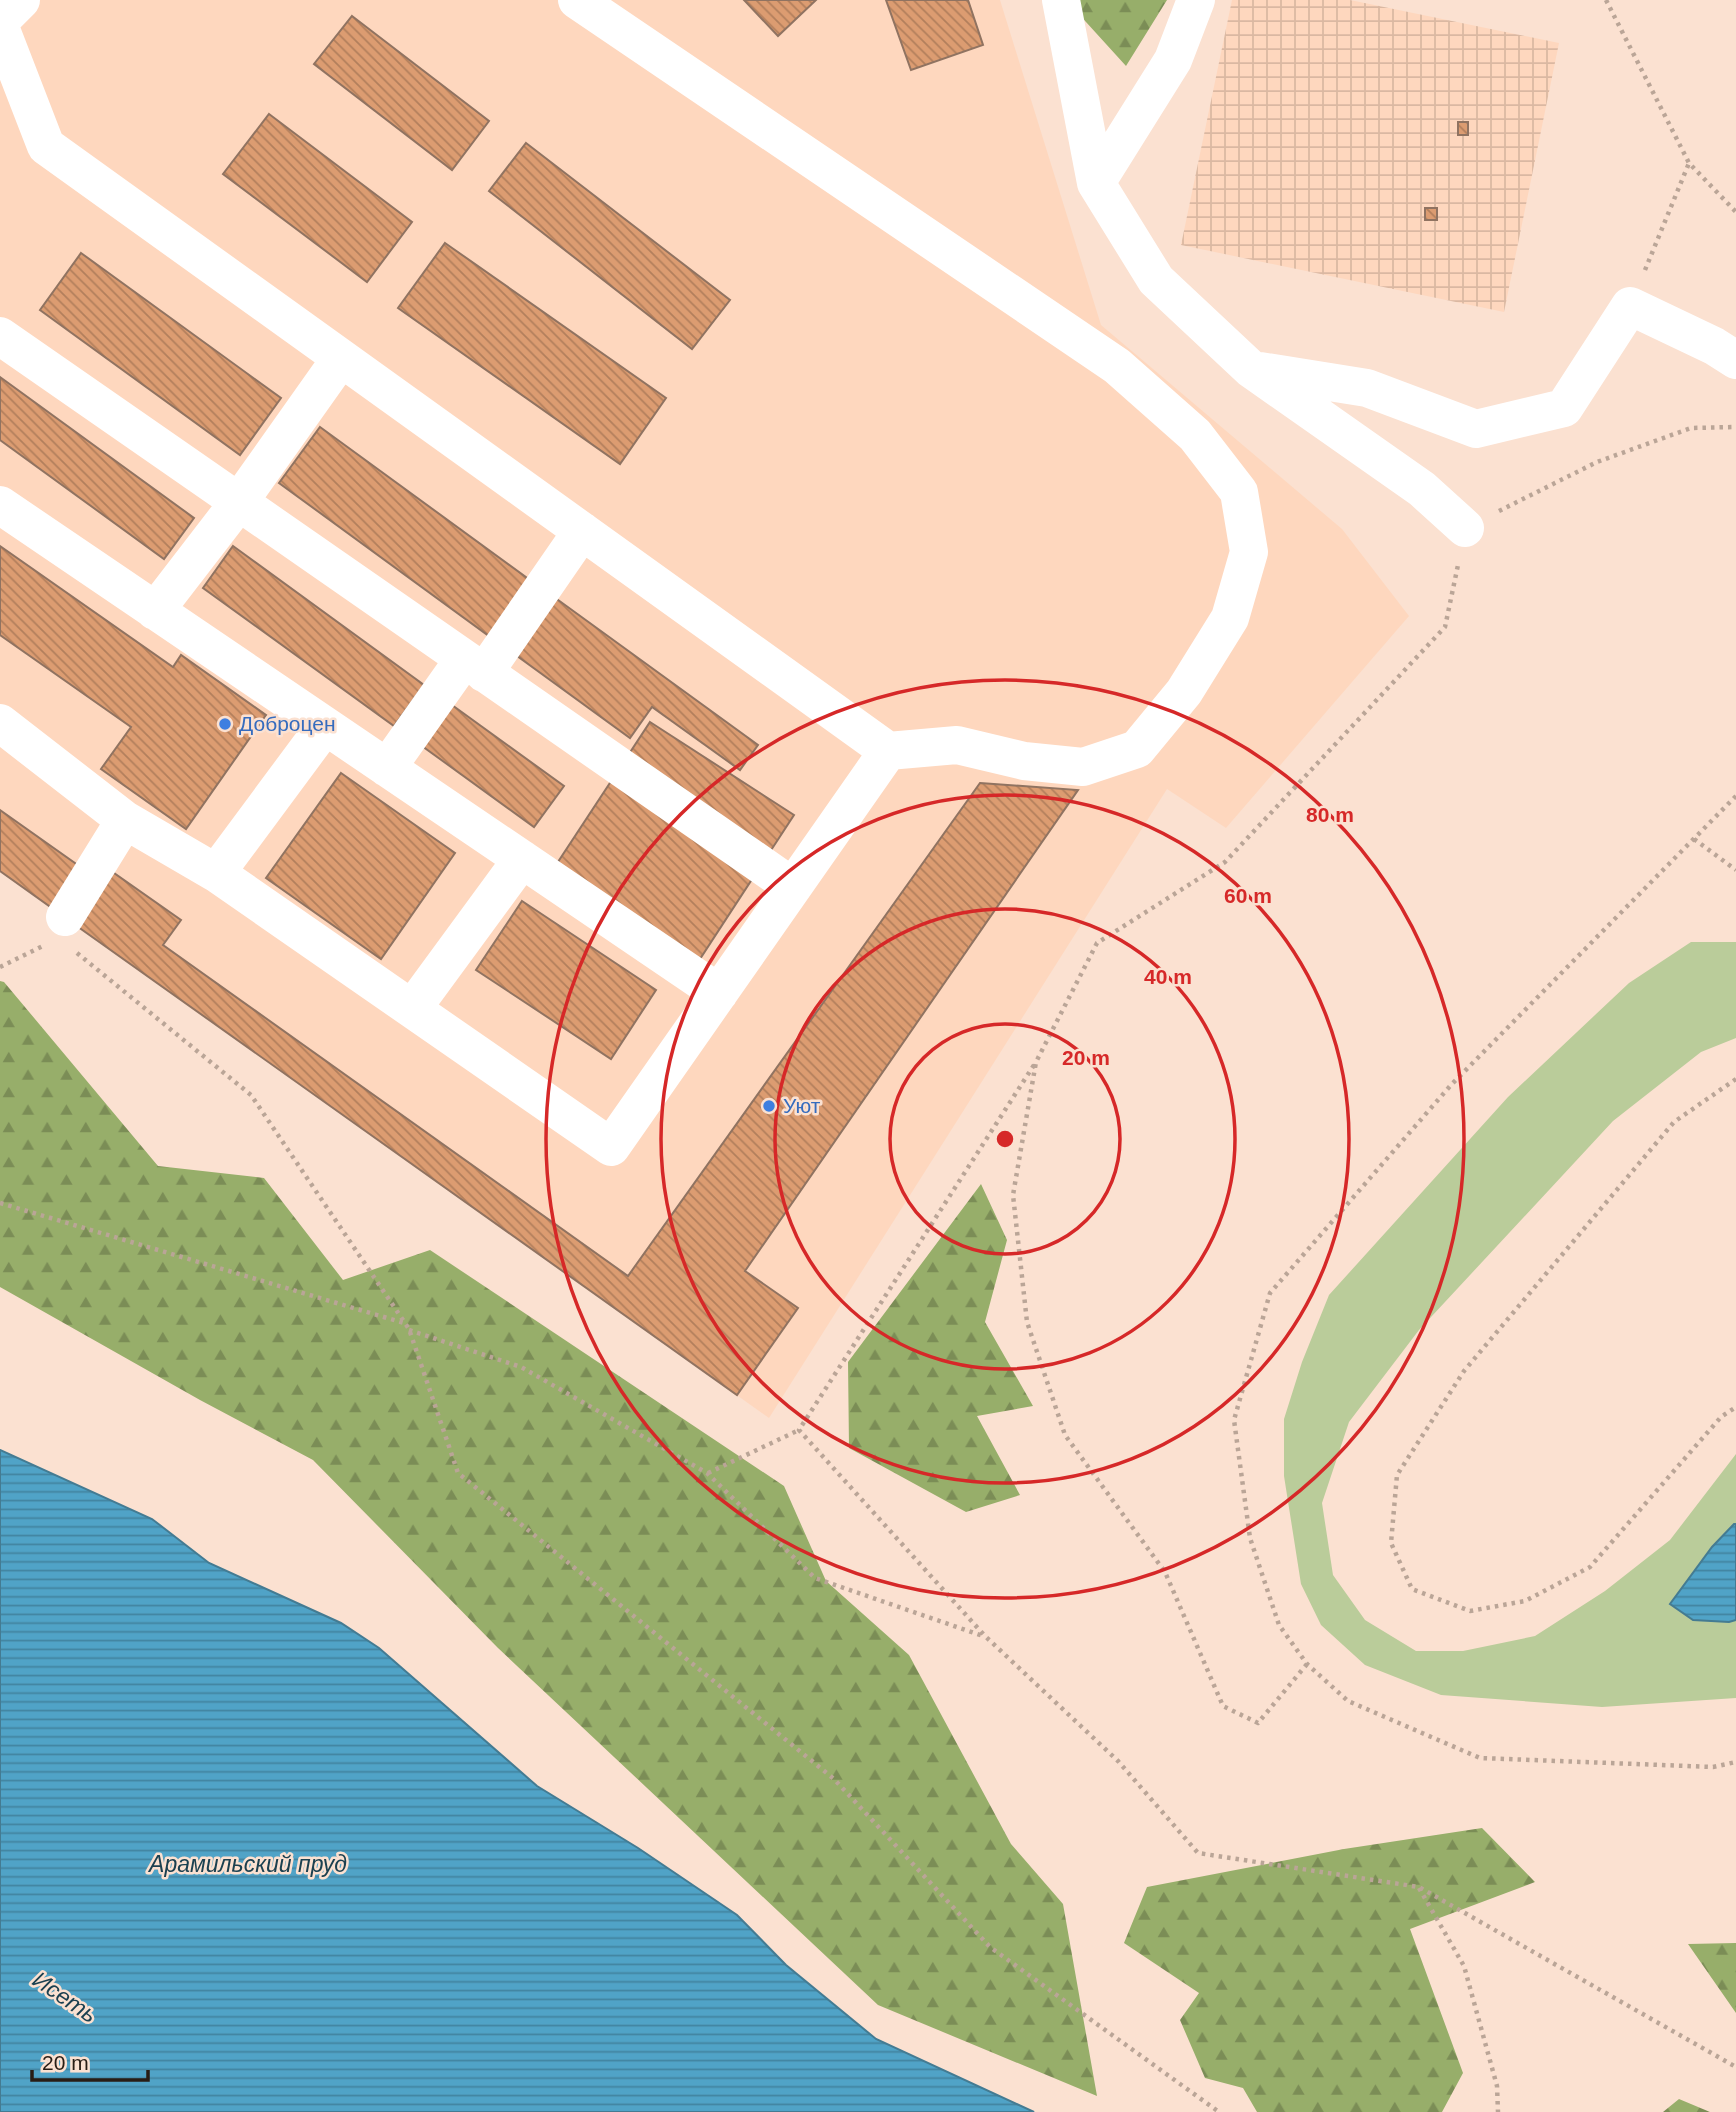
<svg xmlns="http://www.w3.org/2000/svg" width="1736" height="2112" viewBox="0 0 1736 2112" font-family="Arial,sans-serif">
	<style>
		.built { fill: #fed7be }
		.industrial { fill: url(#industrial-grid) }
		.green { fill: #bacc9a }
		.forest { fill: url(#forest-firs) }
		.water { fill: url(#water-rules); stroke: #447b92; stroke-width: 2 }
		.building { fill: url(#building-back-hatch); stroke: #907361; stroke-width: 2 }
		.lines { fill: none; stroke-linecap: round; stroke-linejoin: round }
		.path { stroke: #baa597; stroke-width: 4.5; stroke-dasharray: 3.5 5; stroke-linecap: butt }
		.minor { stroke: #fff; stroke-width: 38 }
		.ring { fill: none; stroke: #d62828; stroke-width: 3.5 }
		.shop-dot { fill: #3f7fe0; stroke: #fbe1d1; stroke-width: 2.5 }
		.labels { text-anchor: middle; stroke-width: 5; stroke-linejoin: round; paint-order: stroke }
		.shop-label { font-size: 21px; fill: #366cbe; stroke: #fbe1d1; text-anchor: start }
		.water-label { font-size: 23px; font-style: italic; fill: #1b4050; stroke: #fbe1d1 }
		.centre { fill: #d62828; stroke: #fbe1d1; stroke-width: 3.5 }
		.ring-label { font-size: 21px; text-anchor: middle; font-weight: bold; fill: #d62828; stroke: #fbe1d1; stroke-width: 5; stroke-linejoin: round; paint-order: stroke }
	</style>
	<defs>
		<pattern id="industrial-grid" width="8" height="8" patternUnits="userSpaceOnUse" patternTransform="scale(1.75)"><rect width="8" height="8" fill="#fed7be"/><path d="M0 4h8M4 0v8" fill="none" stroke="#dab8a2"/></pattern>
		<pattern id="forest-firs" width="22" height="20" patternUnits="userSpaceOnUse" patternTransform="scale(1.75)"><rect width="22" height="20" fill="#97ae6a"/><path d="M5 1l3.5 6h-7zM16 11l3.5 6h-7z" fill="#7b8d56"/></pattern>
		<pattern id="water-rules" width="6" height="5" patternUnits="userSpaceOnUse" patternTransform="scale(1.75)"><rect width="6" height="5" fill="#50a3c7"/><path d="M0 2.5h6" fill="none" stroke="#4284a0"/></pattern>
		<pattern id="building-back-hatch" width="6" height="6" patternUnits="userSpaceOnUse" patternTransform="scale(1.75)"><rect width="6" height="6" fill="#dc9c71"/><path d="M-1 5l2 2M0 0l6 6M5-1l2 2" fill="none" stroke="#b27f5c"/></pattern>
	</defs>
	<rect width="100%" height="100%" fill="#fbe1d1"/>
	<path class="built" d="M 0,0 L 1000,0 L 1101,325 L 1342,529 L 1409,616 L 1226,828 L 1167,789 L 769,1418 L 0,871 Z"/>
	<path class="industrial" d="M 1232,0 L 1350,0 L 1559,43 L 1504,312 L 1181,245 Z"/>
	<path class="green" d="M 1691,942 L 1736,942 L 1736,1038 L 1701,1052 L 1613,1121 L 1419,1330 L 1349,1422 L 1322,1503 L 1333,1575 L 1365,1620 L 1416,1651 L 1463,1651 L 1535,1636 L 1605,1591 L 1670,1540 L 1736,1454 L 1736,1698 L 1602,1707 L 1441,1695 L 1365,1665 L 1321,1625 L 1301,1584 L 1284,1476 L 1284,1419 L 1302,1362 L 1329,1295 L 1508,1097 L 1629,983 Z"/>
	<path class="forest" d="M 1066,0 L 1167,0 L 1126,66 Z
		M 0,981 L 4,982 L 158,1166 L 264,1178 L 343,1280 L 430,1250 L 784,1486 L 826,1581 L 909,1655 L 1011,1844 L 1063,1904 L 1097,2096 L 878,2005 L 498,1648 L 313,1460 L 200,1400 L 0,1287 Z
		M 981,1184 L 1007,1240 L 985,1322 L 1033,1406 L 977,1416 L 1020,1495 L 966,1512 L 849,1448 L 848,1362 Z
		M 1482,1828 L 1535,1882 L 1410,1929 L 1463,2073 L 1442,2112 L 1257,2112 L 1243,2088 L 1205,2078 L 1180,2020 L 1199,1993 L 1124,1943 L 1147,1887 L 1344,1849 Z
		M 1736,1943 L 1736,2013 L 1688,1944 Z
		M 1679,2099 L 1710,2112 L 1663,2112 Z"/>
	<path class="water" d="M 0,1450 L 152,1519 L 209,1563 L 341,1623 L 379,1648 L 537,1786 L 638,1848 L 737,1915 L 786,1965 L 876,2039 L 1034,2112 L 0,2112 Z
		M 1734,1524 L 1736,1524 L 1736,1620 L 1729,1622 L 1693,1620 L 1670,1604 L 1712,1547 Z"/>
	<path class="building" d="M 744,0 L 816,0 L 778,36 Z
		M 886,0 L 968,0 L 983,45 L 911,70 Z
		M 352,16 L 489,121 L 452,170 L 314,64 Z
		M 269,114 L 412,222 L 367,282 L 223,174 Z
		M 1458,122 L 1468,122 L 1468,135 L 1458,135 Z
		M 526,143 L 730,300 L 692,349 L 489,191 Z
		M 1425,208 L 1437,208 L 1437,220 L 1425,220 Z
		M 445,243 L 666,398 L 620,464 L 398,308 Z
		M 81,253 L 281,398 L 240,455 L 40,310 Z
		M 0,377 L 194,518 L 164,559 L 0,440 Z
		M 320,427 L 534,583 L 493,639 L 279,483 Z
		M 0,546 L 173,667 L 181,655 L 266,715 L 186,829 L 101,769 L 131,727 L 0,635 Z
		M 233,546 L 424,685 L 394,726 L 203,588 Z
		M 554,597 L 758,745 L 740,770 L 652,707 L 630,738 L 513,653 Z
		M 452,705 L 564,786 L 534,827 L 422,746 Z
		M 650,722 L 794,815 L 698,962 L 554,868 Z
		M 341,773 L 455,853 L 381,959 L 266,878 Z
		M 980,783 L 1078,790 L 745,1271 L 798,1308 L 737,1395 L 74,924 L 111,871 L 181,920 L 163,945 L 628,1276 Z
		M 0,810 L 89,873 L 59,913 L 0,871 Z
		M 522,901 L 656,990 L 611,1059 L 476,970 Z"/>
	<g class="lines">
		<path class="path" d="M 1606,0 L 1689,163 L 1736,212
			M 1645,270 L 1689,163
			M 1499,511 L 1597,462 L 1691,428 L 1736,427
			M 1736,796 L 1451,1085 L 1270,1293 L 1234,1420 L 1250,1538 L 1279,1625 L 1307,1664 L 1348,1701 L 1480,1758 L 1713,1767 L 1736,1762
			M 1694,839 L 1736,870
			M 77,953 L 251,1095 L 409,1329 L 458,1473 L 834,1779 L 990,1947 L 1219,2112
			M 0,967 L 43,946
			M 1034,1065 L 799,1430 L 985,1636 L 1118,1761 L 1198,1853 L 1419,1887 L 1736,2067
			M 1736,1079 L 1674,1122 L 1464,1371 L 1397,1475 L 1391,1543 L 1412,1589 L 1470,1611 L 1525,1601 L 1590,1567 L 1721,1417 L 1736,1407
			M 0,1203 L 404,1323
			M 409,1330 L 521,1367 L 707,1473 L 815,1578 L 983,1636
			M 708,1473 L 799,1430
			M 1307,1664 L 1258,1723 L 1223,1706 L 1165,1572 L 1065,1435 L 1027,1322 L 1013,1195 L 1036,1062 L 1097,943 L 1225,862 L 1445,627 L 1458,565
			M 1419,1888 L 1464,1966 L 1497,2086 L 1498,2112"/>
		<path class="minor" d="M 1061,0 L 1096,183 L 1156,280 L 1251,369 L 1422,489 L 1465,528
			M 0,21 L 21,0
			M 0,27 L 46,146 L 888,751 L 957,745 L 1024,761 L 1083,767 L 1137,749 L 1184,692 L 1230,618 L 1249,552 L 1239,492 L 1195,435 L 1117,366 L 577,0
			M 1096,183 L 1173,60 L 1196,0
			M 0,336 L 793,887
			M 1260,371 L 1367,388 L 1476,429 L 1564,408 L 1630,306 L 1714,346 L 1736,360
			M 0,505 L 719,993
			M 155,611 L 239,502 L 341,358
			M 484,673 L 582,531
			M 0,723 L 125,820 L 216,873 L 611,1147 L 888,751
			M 387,768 L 464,659
			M 216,873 L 325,726
			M 65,917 L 125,820
			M 412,1009 L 522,859"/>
	</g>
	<g class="ring">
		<circle cx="1005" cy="1139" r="115"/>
		<circle cx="1005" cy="1139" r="230"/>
		<circle cx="1005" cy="1139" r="344"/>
		<circle cx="1005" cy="1139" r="459"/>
	</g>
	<g class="shop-dot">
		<circle cx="225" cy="724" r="7"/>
		<circle cx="769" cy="1106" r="7"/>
	</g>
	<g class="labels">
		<g class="shop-label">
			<text x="239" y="731">Доброцен</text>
			<text x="783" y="1113">Уют</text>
		</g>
		<g class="water-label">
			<text x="248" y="1872">Арамильский пруд</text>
			<text transform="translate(65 1997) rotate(34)" y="8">Исеть</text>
		</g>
	</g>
	<circle cx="1005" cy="1139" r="10" class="centre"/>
	<g class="ring-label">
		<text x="1330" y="822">80 m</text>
		<text x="1248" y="903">60 m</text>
		<text x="1168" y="984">40 m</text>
		<text x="1086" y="1065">20 m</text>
	</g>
	<path d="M32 2070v10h116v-10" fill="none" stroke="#281d15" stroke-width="3.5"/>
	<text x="42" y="2070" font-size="21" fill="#281d15" stroke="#fbe1d1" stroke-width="5" paint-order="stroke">20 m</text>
</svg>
